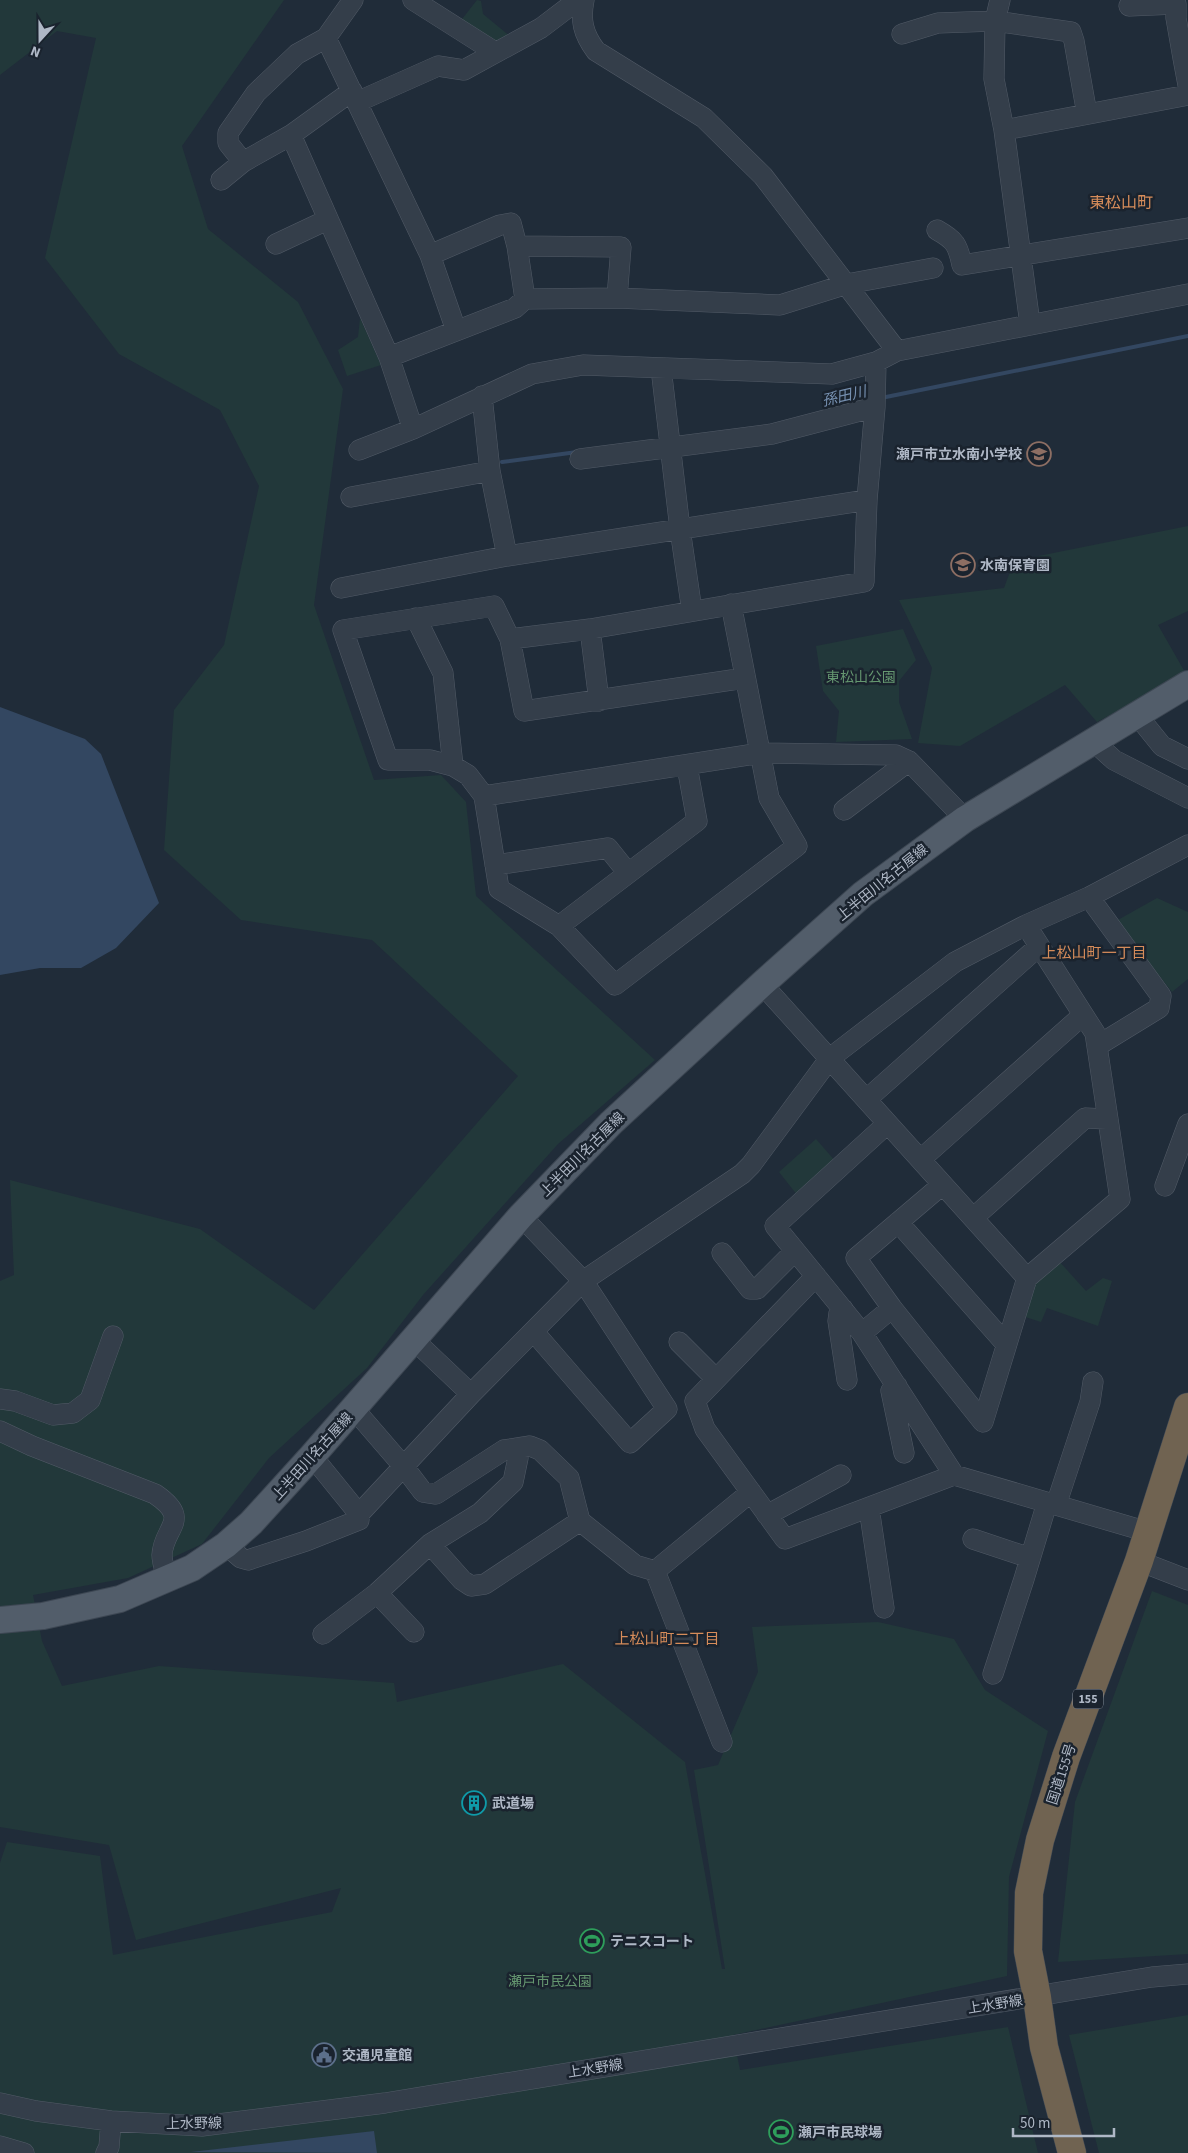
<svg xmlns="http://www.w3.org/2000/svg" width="1188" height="2153" viewBox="0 0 1188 2153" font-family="'Source Sans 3','Noto Sans JP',sans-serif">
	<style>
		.green { fill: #22383a }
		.water { fill: #334761 }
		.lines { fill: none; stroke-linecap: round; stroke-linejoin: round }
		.stream { stroke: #334761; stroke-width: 4 }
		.minor-casing { stroke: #525b67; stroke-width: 21 }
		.major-casing { stroke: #3d4753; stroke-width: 28 }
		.highway-casing { stroke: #3f4854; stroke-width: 29 }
		.minor { stroke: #343e4a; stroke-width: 20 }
		.major { stroke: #525d6a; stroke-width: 26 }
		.highway { stroke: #706351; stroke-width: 28 }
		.labels { text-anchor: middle; stroke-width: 5; stroke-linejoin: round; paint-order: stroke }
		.shield { fill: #1a232e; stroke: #828b98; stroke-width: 1 }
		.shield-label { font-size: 12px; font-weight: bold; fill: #afb8c6 }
		.poi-label { font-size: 14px; font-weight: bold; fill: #afb8c6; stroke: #1a232e; text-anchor: start }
		.park-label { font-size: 14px; fill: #659770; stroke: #1a232e }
		.street-label { font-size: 14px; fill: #afb8c6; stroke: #1a232e }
		.water-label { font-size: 15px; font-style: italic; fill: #758faf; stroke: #1a232e }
		.neighbourhood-label { font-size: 15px; fill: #d68c5a; stroke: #1a232e }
		.quarter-label { font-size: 16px; fill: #d68c5a; stroke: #1a232e }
	</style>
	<rect width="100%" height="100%" fill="#202c39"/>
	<path class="green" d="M 0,0 L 284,0 L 182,146 L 208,229 L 298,302 L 343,389 L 314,605 L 374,780 L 441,775 L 466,802 L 476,896 L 655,1060 L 558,1144 L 423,1295 L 367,1368 L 269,1458 L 202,1544 L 128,1578 L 33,1595 L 42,1641 L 62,1686 L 159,1666 L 394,1683 L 397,1702 L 563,1664 L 685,1762 L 722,1969 L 725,1969 L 694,1770 L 718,1765 L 758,1672 L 752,1627 L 878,1622 L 954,1639 L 985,1690 L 1048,1731 L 1009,1877 L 1007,1976 L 733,2035 L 740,2070 L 1008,2027 L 1038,2153 L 0,2153 L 0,1863 L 7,1842 L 100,1856 L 113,1955 L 332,1912 L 341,1888 L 136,1940 L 109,1845 L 0,1827 L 0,1281 L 14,1275 L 10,1180 L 200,1229 L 314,1310 L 518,1076 L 372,940 L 241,920 L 164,850 L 174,710 L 224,645 L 259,486 L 220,410 L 119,354 L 45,258 L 96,38 L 57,31 L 0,75 Z
		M 477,0 L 481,1 L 483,14 L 512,38 L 494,49 L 459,23 Z
		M 360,318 L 381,365 L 347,376 L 338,350 L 358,337 Z
		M 1188,526 L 1188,611 L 1158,625 L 1186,674 L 1097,722 L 1065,685 L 960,746 L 918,743 L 932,668 L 899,600 L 1004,588 L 1014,561 Z
		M 903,629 L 916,660 L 899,681 L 899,702 L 912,739 L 836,742 L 839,711 L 823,691 L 816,646 Z
		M 1157,898 L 1188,912 L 1188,979 L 1172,992 L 1116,921 Z
		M 816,1139 L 836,1162 L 798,1196 L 779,1172 Z
		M 1058,1260 L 1086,1291 L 1103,1278 L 1112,1281 L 1098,1326 L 1047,1308 L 1041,1322 L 1019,1315 L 1027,1287 Z
		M 1152,1591 L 1188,1605 L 1188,1954 L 1058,1962 L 1075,1802 Z
		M 1188,2015 L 1188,2153 L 1099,2153 L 1069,2035 Z"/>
	<path class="water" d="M 0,707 L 85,739 L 101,754 L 159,903 L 116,948 L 81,968 L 40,968 L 0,975 Z
		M 374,2131 L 377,2153 L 191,2152 Z"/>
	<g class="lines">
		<path class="stream" d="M 881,398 L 1188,336
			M 502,462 L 577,452"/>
		<g class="minor-casing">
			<path id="minor" d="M 353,0 L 326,38 L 297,54 L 256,93 L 228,133 L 228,143 L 243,162 L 291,135 L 389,357 L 413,429 L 532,374 L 583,365 L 832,374 L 876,362 L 897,351 L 1188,294
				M 413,0 L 495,52
				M 584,0 C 580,20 583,34 596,51 L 704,118 L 763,176 L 897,351
				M 1000,0 L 995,21 L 994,79 L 1004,130 L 1030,324
				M 1129,6 L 1176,4 L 1176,18 L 1183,58
				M 902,34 L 938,23 L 995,21 L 1071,32 L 1074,41 L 1087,114
				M 326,38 L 430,255 L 456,330
				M 1188,58 L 1183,58 L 1188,85
				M 357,102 L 438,66 L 464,70 L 541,28 L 578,0
				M 1004,130 L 1188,95
				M 291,135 L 352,91
				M 221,180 L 243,162
				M 937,230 C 955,240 958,245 962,265 L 1188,228
				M 276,244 L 327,220
				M 517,246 L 621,247 L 617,298
				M 430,255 L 500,225 L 511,223 L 517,246 L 525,299
				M 389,357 L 515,308 L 525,299 L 617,298 L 780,305 L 847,284 L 933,268
				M 661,368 L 680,529 L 692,611
				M 482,396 L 490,471 L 507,556
				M 359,450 L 413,429
				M 580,459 L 772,434 L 875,407
				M 351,497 L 490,471
				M 341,588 L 507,556 L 867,500
				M 731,604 L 769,798 L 797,846 L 615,985 L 559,926 L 499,889 L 484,796 L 468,775 L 453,766 L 430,760 L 388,760 L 343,630 L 494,606 L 510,639 L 524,711 L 745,678
				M 416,618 L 443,673 L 453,766
				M 590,629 L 599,701
				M 510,639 L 590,629 L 864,582 L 867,500 L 875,407 L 876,362
				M 1137,715 L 1162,746 L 1188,759
				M 1093,741 L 1114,760 L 1188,798
				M 484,796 L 761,753 L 896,755 L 909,761 L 965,819
				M 844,810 L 909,761
				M 495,865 L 608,848 L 628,873
				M 1089,897 L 1161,996 L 1159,1008 L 1097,1046
				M 559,926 L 697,821 L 687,766
				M 762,984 L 1027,1278
				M 867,1099 L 1038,947
				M 887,1124 L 775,1226 L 862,1333 L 954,1475
				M 921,1159 L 1083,1015
				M 942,1185 L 856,1258 L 892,1308 L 983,1422 L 1027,1278 L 1120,1199 L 1095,1033 L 1026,925
				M 1165,1186 L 1188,1124
				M 521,1216 L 583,1281 L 667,1409 L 630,1443 L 534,1332
				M 973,1218 L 1085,1118 L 1107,1119
				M 898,1222 L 1006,1344
				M 722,1253 L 750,1289 L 757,1289 L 795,1251
				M 816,1276 L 695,1401 L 705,1429 L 785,1539 L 954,1475 L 1148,1532
				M 843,1309 L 839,1313 L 838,1321 L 847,1380
				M 862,1333 L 892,1308
				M 414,1340 L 471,1394
				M 679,1342 L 716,1379
				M 897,1386 L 891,1391 L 904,1453
				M 0,1399 L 15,1401 L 53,1415 L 73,1413 L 90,1400 L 113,1336
				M 354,1409 L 404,1467 L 423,1492 L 436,1494 L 504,1450 L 530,1446 L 540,1450 L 569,1478 L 580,1521 L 635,1565 L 655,1571 L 751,1492
				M 0,1431 L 32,1446 L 155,1494 C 193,1520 163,1527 162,1555 C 162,1562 165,1571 167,1578
				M 312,1456 L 359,1514
				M 1056,1505 L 1090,1402 L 1093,1382
				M 869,1508 L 884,1608
				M 767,1515 L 841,1475
				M 973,1539 L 1030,1558
				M 430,1544 L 462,1580 L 471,1586 L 485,1584 L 580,1521
				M 226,1545 L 241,1558 L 248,1560 L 306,1541 L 359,1520 L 359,1514 L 471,1394 L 583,1281 L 742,1174 L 751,1165 L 830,1058 L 955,962 L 1026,925 L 1089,897 L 1188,845
				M 1139,1561 L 1188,1580
				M 655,1571 L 722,1742
				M 377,1593 L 414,1632
				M 323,1634 L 377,1593 L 430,1544 L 480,1513 L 513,1482 L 518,1458 L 516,1448
				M 993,1674 L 1024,1579 L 1047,1503
				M 0,2103 L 36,2111 L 111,2121 L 202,2126 L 385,2103 L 1152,1977 L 1188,1974
				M 0,2146 L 24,2153
				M 106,2153 L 109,2147 L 111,2121"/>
		</g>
		<g class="major-casing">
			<path id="major" d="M 0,1620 L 43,1616 L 120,1599 L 192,1568 L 226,1545 L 251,1523 L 312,1456 L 521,1216 L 611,1123 L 762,984 L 863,894 L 965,819 L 1188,684"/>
		</g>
		<g class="highway-casing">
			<path id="highway" d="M 1072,2153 L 1044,2047 L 1037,1997 L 1028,1951 L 1029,1893 L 1040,1840 L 1066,1757 L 1139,1561 L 1188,1407"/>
		</g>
		<use href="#minor" class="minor"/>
		<use href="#major" class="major"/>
		<use href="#highway" class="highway"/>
	</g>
	<defs>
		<g id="school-ring" transform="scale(1.25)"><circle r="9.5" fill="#1a232e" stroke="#8d6e63" stroke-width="1.5"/><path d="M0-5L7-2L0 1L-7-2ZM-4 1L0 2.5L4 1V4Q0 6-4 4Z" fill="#8d6e63"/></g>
		<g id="building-ring" transform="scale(1.25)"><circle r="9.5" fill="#1a232e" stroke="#0f9aa8" stroke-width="1.5"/><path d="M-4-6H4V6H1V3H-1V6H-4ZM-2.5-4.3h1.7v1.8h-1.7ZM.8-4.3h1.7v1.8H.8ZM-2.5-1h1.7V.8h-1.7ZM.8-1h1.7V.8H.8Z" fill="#0f9aa8"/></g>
		<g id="stadium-ring" transform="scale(1.25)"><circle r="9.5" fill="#1a232e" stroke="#2e9e5b" stroke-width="1.5"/><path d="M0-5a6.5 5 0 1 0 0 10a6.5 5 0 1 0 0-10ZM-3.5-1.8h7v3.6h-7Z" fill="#2e9e5b"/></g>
		<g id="civic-ring" transform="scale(1.25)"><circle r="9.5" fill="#1a232e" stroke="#5c6f8a" stroke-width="1.5"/><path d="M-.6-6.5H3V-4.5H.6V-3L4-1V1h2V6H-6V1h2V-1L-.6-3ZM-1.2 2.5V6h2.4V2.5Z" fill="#5c6f8a"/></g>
	</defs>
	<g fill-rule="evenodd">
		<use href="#school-ring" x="1039" y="454"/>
		<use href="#school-ring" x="963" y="565"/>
		<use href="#building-ring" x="474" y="1803"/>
		<use href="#stadium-ring" x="592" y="1941"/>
		<use href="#civic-ring" x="324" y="2055"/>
		<use href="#stadium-ring" x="781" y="2132"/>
	</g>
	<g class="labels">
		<rect class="shield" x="1073" y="1689.5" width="30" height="19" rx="4"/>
		<g class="shield-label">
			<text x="1088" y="1703">155</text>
		</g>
		<g class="poi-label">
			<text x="1022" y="459" text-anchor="end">瀬戸市立水南小学校</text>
			<text x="980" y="570">水南保育園</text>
			<text x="492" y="1808">武道場</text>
			<text x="610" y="1946">テニスコート</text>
			<text x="342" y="2060">交通児童館</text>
			<text x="798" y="2137">瀬戸市民球場</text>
		</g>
		<g class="park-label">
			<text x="861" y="682">東松山公園</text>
			<text x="550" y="1986">瀬戸市民公園</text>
		</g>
		<g class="street-label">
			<text transform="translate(882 882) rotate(-39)" y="5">上半田川名古屋線</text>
			<text transform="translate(582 1154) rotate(-45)" y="5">上半田川名古屋線</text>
			<text transform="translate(312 1456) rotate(-48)" y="5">上半田川名古屋線</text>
			<text transform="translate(1061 1774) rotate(-72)" y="5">国道155号</text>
			<text transform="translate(995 2004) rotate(-9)" y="5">上水野線</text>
			<text transform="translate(595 2068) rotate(-9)" y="5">上水野線</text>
			<text transform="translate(194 2123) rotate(-1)" y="5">上水野線</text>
		</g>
		<g class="water-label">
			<text transform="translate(844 396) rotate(-13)" y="5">孫田川</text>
		</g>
		<g class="neighbourhood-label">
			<text x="1094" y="958">上松山町一丁目</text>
			<text x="667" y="1644">上松山町二丁目</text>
		</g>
		<g class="quarter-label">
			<text x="1121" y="208">東松山町</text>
		</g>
	</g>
	<g transform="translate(40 40) rotate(201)" stroke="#1a232e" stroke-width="4" paint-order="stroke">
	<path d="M0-4L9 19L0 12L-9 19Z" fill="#afb8c6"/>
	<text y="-8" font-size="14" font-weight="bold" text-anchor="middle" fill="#afb8c6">N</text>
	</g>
	<path d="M1013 2128v8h101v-8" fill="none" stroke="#afb8c6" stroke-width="2.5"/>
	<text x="1020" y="2128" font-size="15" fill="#afb8c6" stroke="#1a232e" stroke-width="4" paint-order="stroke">50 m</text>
</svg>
